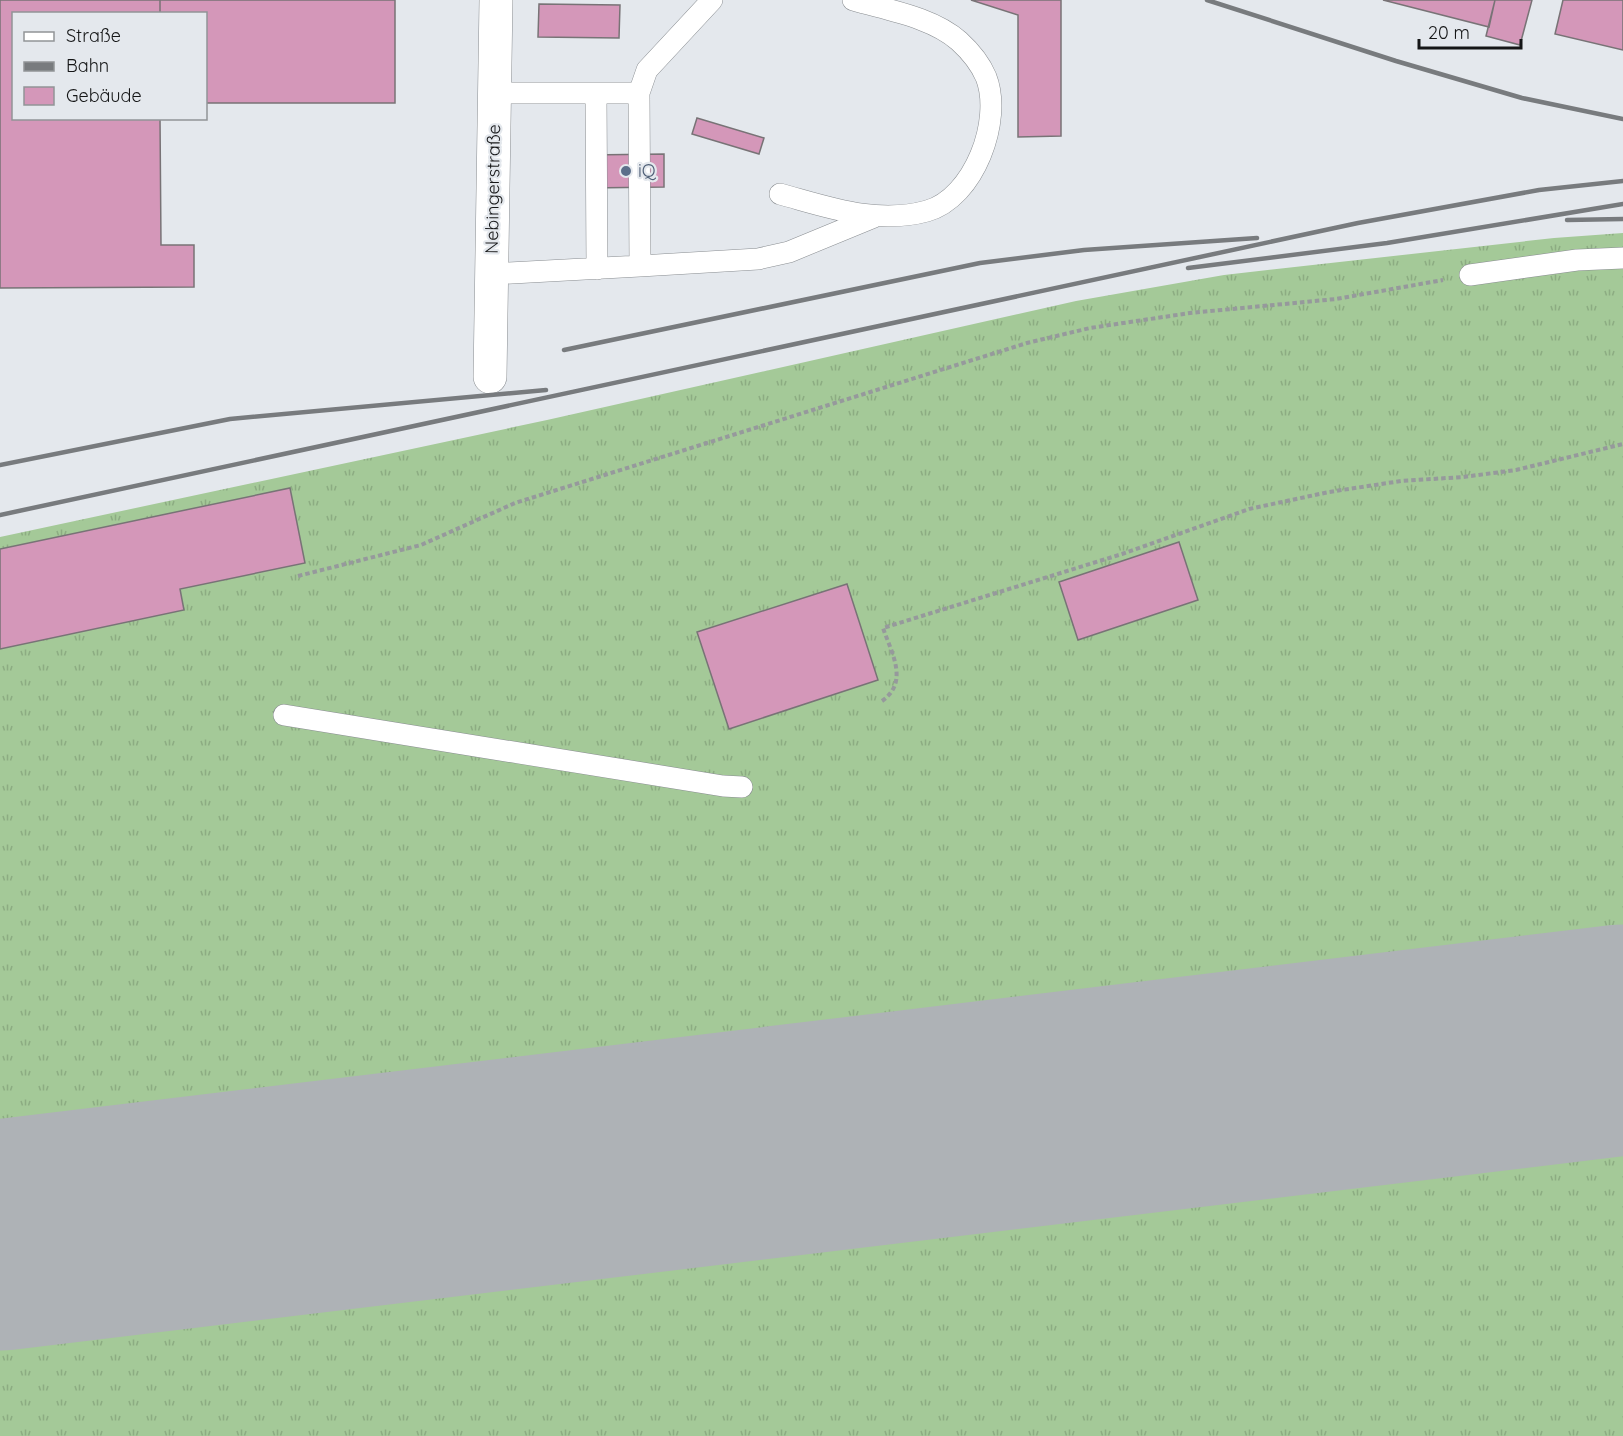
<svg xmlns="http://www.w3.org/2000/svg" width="1623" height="1436" viewBox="0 0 1623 1436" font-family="Quicksand,sans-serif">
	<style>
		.grass { fill: url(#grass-tufts) }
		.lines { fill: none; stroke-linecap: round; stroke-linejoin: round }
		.runway { stroke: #aeb2b6; stroke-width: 231 }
		.building { fill: #d497b9; stroke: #787376; stroke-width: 1.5 }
		.service-casing { stroke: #898d91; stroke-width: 22 }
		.minor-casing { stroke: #898d91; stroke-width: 34 }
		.path { stroke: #96999c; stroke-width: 4; stroke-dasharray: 4.5 3; stroke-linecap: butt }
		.service { stroke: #fff; stroke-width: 21 }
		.minor { stroke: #fff; stroke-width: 33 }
		.rail { stroke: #787b7e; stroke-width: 4.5 }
		.service-dot { fill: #5c6f8a; stroke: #e4e8ed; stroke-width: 2 }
		.labels { text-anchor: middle; stroke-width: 4.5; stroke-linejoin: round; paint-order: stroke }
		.service-label { font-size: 18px; fill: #4e5e75; stroke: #e4e8ed; text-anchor: start }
		.street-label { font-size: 18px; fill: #151617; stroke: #e4e8ed }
	</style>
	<defs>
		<pattern id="grass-tufts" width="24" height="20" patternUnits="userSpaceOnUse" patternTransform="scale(1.5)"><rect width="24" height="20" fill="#a4c998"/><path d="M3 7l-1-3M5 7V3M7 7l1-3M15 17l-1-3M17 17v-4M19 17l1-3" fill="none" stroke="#8cac82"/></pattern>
	</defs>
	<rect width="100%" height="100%" fill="#e4e8ed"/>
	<path class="grass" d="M 1623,233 L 1623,1436 L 0,1436 L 0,537 L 547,420 L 1076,301 L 1224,275 L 1554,238 Z"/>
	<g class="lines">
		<path class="runway" d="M 0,1235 L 1623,1040"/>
	</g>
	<path class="building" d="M 0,0 L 160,0 L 160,14 L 14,14 L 14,118 L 160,118 L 161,245 L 194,245 L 194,287 L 0,288 Z
		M 160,0 L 395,0 L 395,103 L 206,103 L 206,14 L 160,14 Z
		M 971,0 L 1061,0 L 1061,136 L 1018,137 L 1018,15 Z
		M 1383,0 L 1495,0 L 1489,27 Z
		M 1495,0 L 1532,0 L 1520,45 L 1486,36 Z
		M 1563,0 L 1623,0 L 1623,50 L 1555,34 Z
		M 539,4 L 620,5 L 619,38 L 538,37 Z
		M 697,118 L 764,138 L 759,154 L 692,134 Z
		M 664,154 L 664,187 L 588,188 L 588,155 Z
		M 290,488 L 305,563 L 180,589 L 184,610 L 0,649 L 0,549 Z
		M 1179,542 L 1198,600 L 1078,640 L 1059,582 Z
		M 847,584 L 878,680 L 729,729 L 697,632 Z"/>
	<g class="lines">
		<g class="service-casing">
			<path id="service" d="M 596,93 L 597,269
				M 639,93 L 647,70 L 712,0
				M 780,194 C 828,207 876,225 927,211 C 974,198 1003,120 986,77 C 980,63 970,51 959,41 C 932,17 887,10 853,0
				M 640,266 L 758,259 L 789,252 L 874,217
				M 492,274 L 640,266 L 639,93 L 494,93
				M 1470,275 L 1577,260 L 1623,258
				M 284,715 L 723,786 L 742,787"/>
		</g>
		<g class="minor-casing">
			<path id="minor" d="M 490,377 L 496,0"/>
		</g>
		<path class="path" d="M 298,576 L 421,545 L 515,503 L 1027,343 L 1090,328 L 1190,313 L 1336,299 L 1443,280
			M 882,701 C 909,682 892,654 883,628 L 1122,554 L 1249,509 L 1329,492 L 1401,481 L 1463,477 L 1516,470 L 1623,444"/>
		<use href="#service" class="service"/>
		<use href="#minor" class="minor"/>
		<path class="rail" d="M 1207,0 L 1396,61 L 1522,98 L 1623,119
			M 1567,220 L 1623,219
			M 1188,268 L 1387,243 L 1623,204
			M 564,350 L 980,263 L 1084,250 L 1257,238
			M 0,465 L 230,419 L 546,390
			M 0,515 L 1358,223 L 1539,190 L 1623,181"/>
	</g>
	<circle class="service-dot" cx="626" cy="171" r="6"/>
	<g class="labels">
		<g class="service-label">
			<text x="638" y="177">iQ</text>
		</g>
		<g class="street-label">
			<text transform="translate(493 189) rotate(-89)" y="6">Nebingerstraße</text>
		</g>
	</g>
	<rect x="12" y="12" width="195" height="108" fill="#e4e8ed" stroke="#919497" stroke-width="1.5"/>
	<rect x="24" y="32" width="30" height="9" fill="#ffffff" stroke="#919497" stroke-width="1.5"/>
	<text x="66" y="42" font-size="18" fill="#151617">Straße</text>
	<rect x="24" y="62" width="30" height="9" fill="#787b7e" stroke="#919497" stroke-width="1.5"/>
	<text x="66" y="72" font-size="18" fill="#151617">Bahn</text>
	<rect x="24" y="87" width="30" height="18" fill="#d497b9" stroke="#919497" stroke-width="1.5"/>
	<text x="66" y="102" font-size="18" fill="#151617">Gebäude</text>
	<path d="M1419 39v9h102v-9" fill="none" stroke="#151617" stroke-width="3"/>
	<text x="1428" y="39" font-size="18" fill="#151617" stroke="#e4e8ed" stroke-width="4.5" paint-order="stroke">20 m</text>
</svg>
